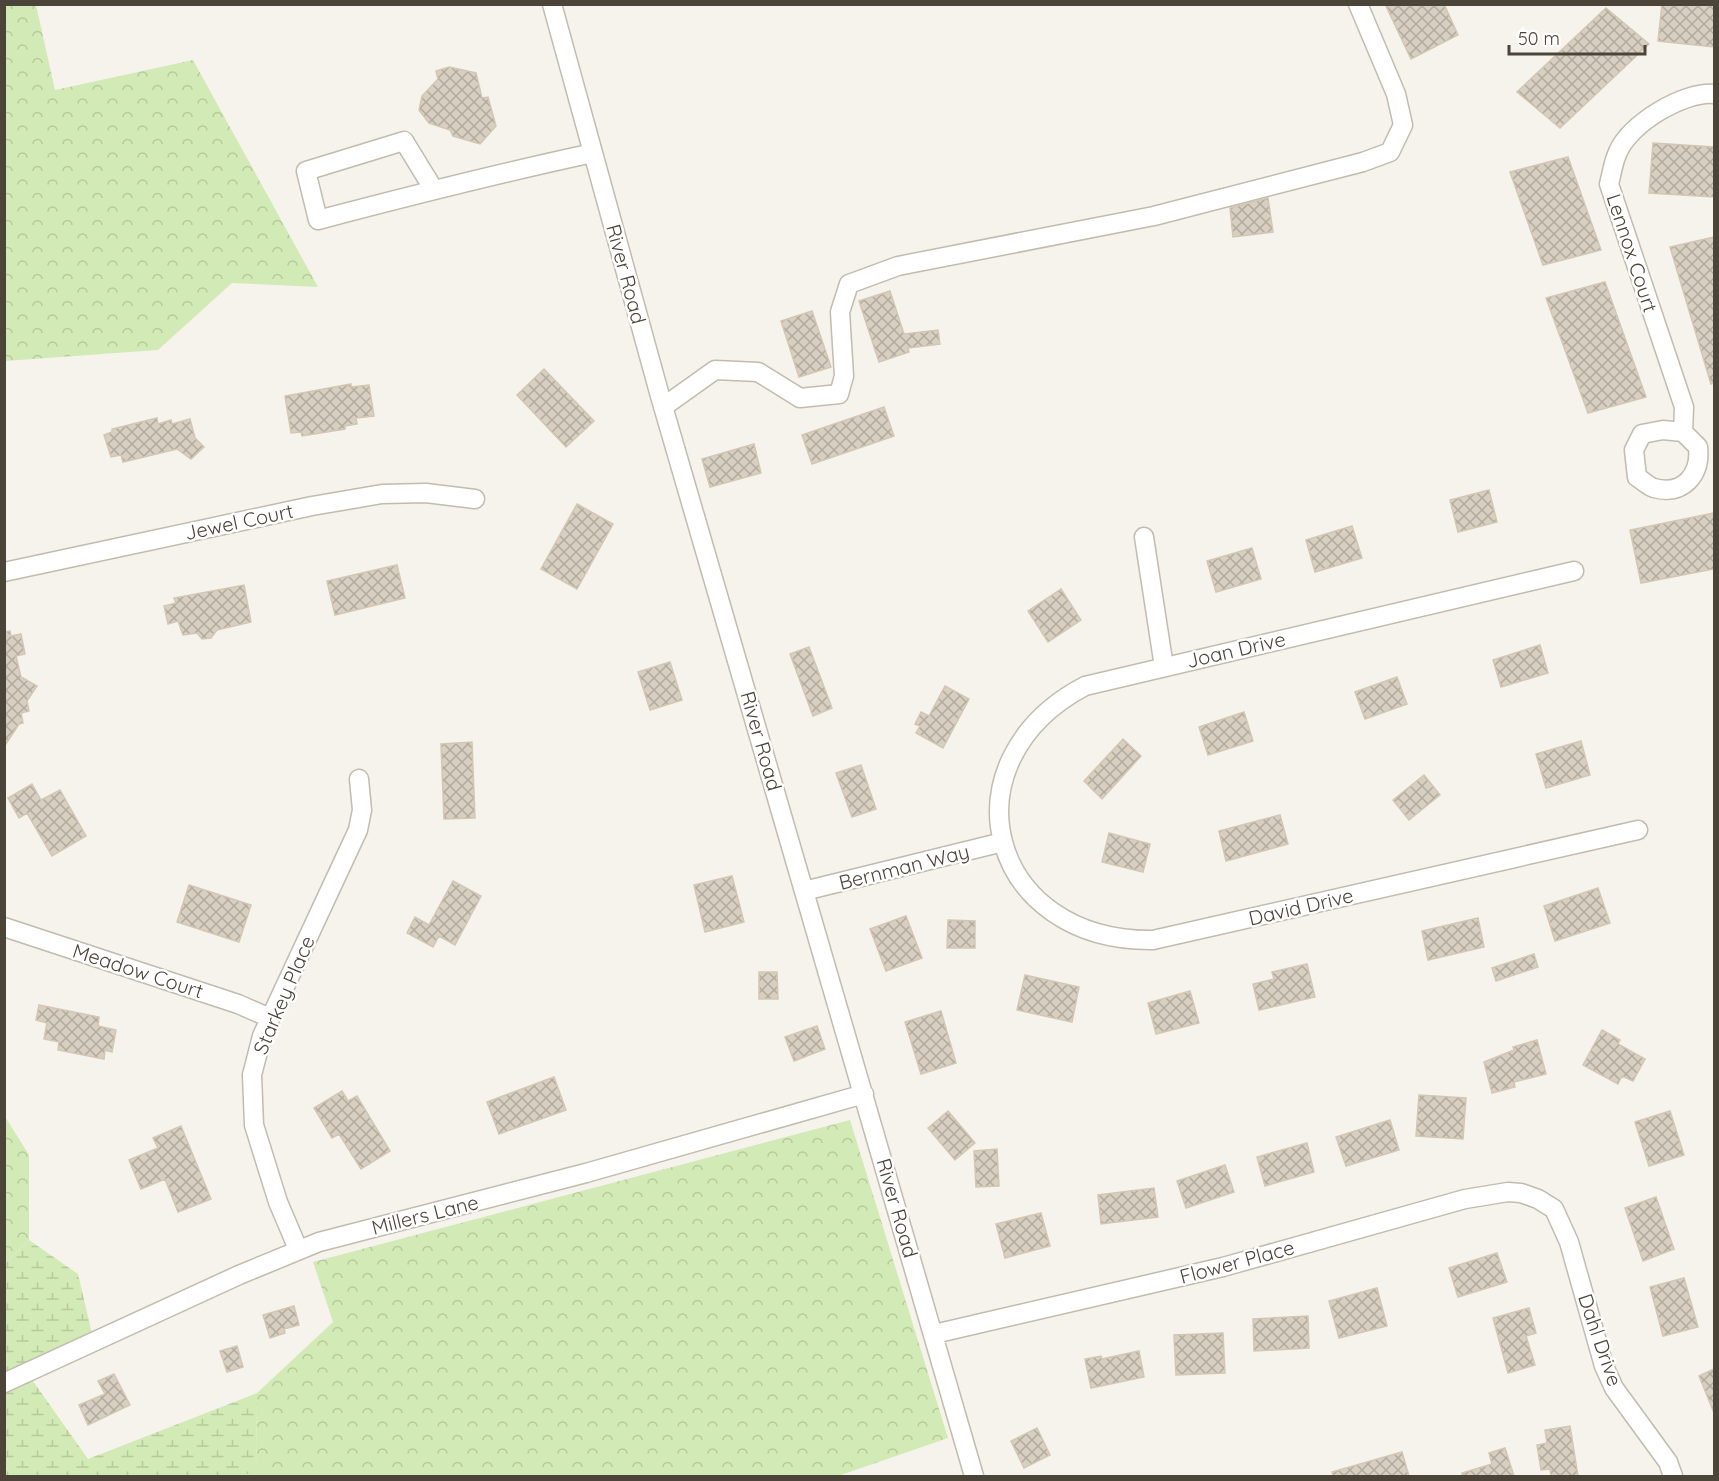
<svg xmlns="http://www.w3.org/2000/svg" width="1719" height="1481" viewBox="0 0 1719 1481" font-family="Quicksand,sans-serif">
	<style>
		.forest { fill: url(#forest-crowns) }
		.wetland { fill: url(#wetland-marsh) }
		.building { fill: url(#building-cross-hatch); stroke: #d3c7b4; stroke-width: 1.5 }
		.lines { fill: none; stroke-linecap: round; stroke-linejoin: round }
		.minor-casing { stroke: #c2bbae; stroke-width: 21 }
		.minor { stroke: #fff; stroke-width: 18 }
		.labels { text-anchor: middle; stroke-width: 5; stroke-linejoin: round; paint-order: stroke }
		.street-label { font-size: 20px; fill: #4b4439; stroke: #fff }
	</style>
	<defs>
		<pattern id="forest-crowns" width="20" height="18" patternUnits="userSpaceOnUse" patternTransform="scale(1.5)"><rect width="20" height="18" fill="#d2eab5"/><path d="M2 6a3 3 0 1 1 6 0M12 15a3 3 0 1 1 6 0" fill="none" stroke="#b6ca9c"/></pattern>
		<pattern id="wetland-marsh" width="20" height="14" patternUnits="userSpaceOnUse" patternTransform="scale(1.5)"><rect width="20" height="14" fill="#d2eab5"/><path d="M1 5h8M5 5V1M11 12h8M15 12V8" fill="none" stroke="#b6ca9c"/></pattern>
		<pattern id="building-cross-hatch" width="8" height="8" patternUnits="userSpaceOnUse" patternTransform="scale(1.5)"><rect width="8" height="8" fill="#d8cfc1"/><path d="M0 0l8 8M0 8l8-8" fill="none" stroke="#b1aa9e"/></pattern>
	</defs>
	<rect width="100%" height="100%" fill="#f6f3ec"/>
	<path class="forest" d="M 5,4 L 36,5 L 55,90 L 193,60 L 318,287 L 232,283 L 158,350 L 5,361 Z
		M 4,1115 L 29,1155 L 29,1240 L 5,1264 Z
		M 850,1120 L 948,1438 L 838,1476 L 244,1476 L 256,1468 L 257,1393 L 333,1322 L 313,1262 Z"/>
	<path class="wetland" d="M 29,1240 L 78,1274 L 94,1342 L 28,1374 L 88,1459 L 257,1393 L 256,1469 L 244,1476 L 5,1476 L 5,1264 Z"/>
	<path class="building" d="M 1385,4 L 1444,4 L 1458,35 L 1411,59 Z
		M 1662,4 L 1714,4 L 1714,47 L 1658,41 Z
		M 1606,8 L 1649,44 L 1560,128 L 1517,92 Z
		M 449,67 L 476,73 L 482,98 L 488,97 L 496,126 L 480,144 L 453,136 L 450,130 L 429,123 L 419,110 L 422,96 L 438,79 L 436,71 Z
		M 1653,143 L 1714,147 L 1714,197 L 1649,193 Z
		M 1568,157 L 1601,250 L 1543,265 L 1510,172 Z
		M 1268,198 L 1273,232 L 1233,237 L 1230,208 Z
		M 1714,237 L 1714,383 L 1711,384 L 1670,247 Z
		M 1605,282 L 1646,397 L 1588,413 L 1546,298 Z
		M 890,291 L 904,334 L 938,330 L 940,344 L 908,348 L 909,352 L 879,362 L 859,301 Z
		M 812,311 L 831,367 L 799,377 L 781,321 Z
		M 544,369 L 594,421 L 566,447 L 517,395 Z
		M 351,384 L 351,387 L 369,385 L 374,416 L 356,418 L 357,424 L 345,426 L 345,429 L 302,436 L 301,432 L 291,433 L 285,396 Z
		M 884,407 L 894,436 L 812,464 L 802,435 Z
		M 157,418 L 158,424 L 171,420 L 172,424 L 190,419 L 195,438 L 204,447 L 191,459 L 177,449 L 123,462 L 121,455 L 111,457 L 104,435 L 112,432 L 112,429 Z
		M 754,444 L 761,473 L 710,487 L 702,459 Z
		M 1489,490 L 1497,522 L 1458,532 L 1450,500 Z
		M 577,504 L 613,524 L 577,589 L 541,569 Z
		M 1714,513 L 1714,569 L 1641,583 L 1630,530 Z
		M 1352,526 L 1362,558 L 1315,572 L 1306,540 Z
		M 1252,548 L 1261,579 L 1216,592 L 1207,561 Z
		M 397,565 L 405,598 L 335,615 L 327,581 Z
		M 244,585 L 251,622 L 217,630 L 211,638 L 202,639 L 197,633 L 183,635 L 178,621 L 168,624 L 164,606 L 176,603 L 174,598 Z
		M 1061,589 L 1081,620 L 1048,642 L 1028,611 Z
		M 10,631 L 11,636 L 21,634 L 25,654 L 16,656 L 21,677 L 37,686 L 27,701 L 29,711 L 21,713 L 23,723 L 19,724 L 4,747 L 4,632 Z
		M 1540,645 L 1548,673 L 1501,687 L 1493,660 Z
		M 809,647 L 832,708 L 813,716 L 790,654 Z
		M 670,662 L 682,700 L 650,710 L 638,672 Z
		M 1397,677 L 1407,704 L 1365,719 L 1355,692 Z
		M 945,686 L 969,699 L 943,748 L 916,733 L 920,726 L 915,724 L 921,712 L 929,716 Z
		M 1244,712 L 1253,741 L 1208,755 L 1199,727 Z
		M 1123,739 L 1141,756 L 1102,799 L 1084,781 Z
		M 1581,741 L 1590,775 L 1546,788 L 1536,754 Z
		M 472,742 L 475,818 L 444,819 L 441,744 Z
		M 861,765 L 876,809 L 852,817 L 836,773 Z
		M 1424,775 L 1440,795 L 1409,820 L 1393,800 Z
		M 32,784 L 41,800 L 60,790 L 86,836 L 52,856 L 27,813 L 19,818 L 8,798 Z
		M 1280,815 L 1288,844 L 1226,861 L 1219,831 Z
		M 1109,833 L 1150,844 L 1143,872 L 1102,862 Z
		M 732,876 L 744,922 L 705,932 L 694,885 Z
		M 453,881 L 481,896 L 455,945 L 439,936 L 433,947 L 407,933 L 415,917 L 429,925 Z
		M 189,885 L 251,905 L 239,942 L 177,922 Z
		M 1598,888 L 1610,923 L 1555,941 L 1544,906 Z
		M 906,916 L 922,958 L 886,971 L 870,929 Z
		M 1478,918 L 1484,947 L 1428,960 L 1422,931 Z
		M 948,920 L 975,921 L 975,948 L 947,948 Z
		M 1534,954 L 1538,967 L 1496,981 L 1492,968 Z
		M 1307,964 L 1315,997 L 1259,1010 L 1253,984 L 1274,979 L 1272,972 Z
		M 759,972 L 777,972 L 778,999 L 759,999 Z
		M 1025,975 L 1079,987 L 1072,1022 L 1017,1010 Z
		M 1190,991 L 1199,1023 L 1156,1034 L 1148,1003 Z
		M 39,1005 L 99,1017 L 98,1026 L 116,1030 L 112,1052 L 105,1050 L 104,1059 L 58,1050 L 59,1042 L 44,1039 L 47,1023 L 36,1020 Z
		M 941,1011 L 956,1063 L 921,1074 L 905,1022 Z
		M 817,1026 L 825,1049 L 794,1061 L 785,1037 Z
		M 1602,1030 L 1620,1040 L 1618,1044 L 1645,1059 L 1633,1081 L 1622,1076 L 1618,1084 L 1583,1065 Z
		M 1537,1040 L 1546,1074 L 1514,1082 L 1515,1087 L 1492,1093 L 1484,1062 L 1514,1050 L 1513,1047 Z
		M 554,1077 L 566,1110 L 499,1134 L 487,1102 Z
		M 342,1091 L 348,1101 L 357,1096 L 390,1151 L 361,1169 L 339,1134 L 332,1138 L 314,1108 Z
		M 1419,1095 L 1466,1098 L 1463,1139 L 1416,1136 Z
		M 948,1111 L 975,1143 L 955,1160 L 928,1128 Z
		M 1670,1111 L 1684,1155 L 1649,1166 L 1635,1122 Z
		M 1390,1120 L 1399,1150 L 1346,1166 L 1336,1137 Z
		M 181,1126 L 211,1199 L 178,1212 L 165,1179 L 141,1189 L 129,1160 L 158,1148 L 153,1138 Z
		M 1307,1143 L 1314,1172 L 1265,1186 L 1257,1157 Z
		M 997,1149 L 999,1186 L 976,1187 L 974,1151 Z
		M 1225,1165 L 1234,1192 L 1186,1208 L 1177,1181 Z
		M 1154,1188 L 1158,1217 L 1101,1224 L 1098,1195 Z
		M 1656,1197 L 1674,1249 L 1643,1261 L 1625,1208 Z
		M 1041,1213 L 1050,1246 L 1005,1258 L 996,1224 Z
		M 1497,1253 L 1507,1282 L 1458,1297 L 1449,1268 Z
		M 1684,1278 L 1698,1327 L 1663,1336 L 1650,1287 Z
		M 1377,1288 L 1387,1326 L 1339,1338 L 1329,1301 Z
		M 294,1306 L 299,1325 L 284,1329 L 285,1333 L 270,1338 L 263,1315 Z
		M 1529,1308 L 1536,1333 L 1526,1336 L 1535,1365 L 1508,1373 L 1493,1318 Z
		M 1308,1316 L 1309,1348 L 1254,1351 L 1253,1319 Z
		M 1223,1333 L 1225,1373 L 1176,1375 L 1174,1335 Z
		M 237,1346 L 243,1367 L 227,1372 L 220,1351 Z
		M 1139,1351 L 1144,1377 L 1091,1388 L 1085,1359 L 1101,1356 L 1102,1359 Z
		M 1714,1369 L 1714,1413 L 1699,1376 Z
		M 114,1374 L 130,1405 L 88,1425 L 79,1405 L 105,1394 L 98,1381 Z
		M 1570,1426 L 1578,1476 L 1551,1476 L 1550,1469 L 1541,1470 L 1537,1445 L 1547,1443 L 1545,1430 Z
		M 1037,1428 L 1050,1455 L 1024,1468 L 1011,1441 Z
		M 1505,1448 L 1514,1476 L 1462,1476 L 1462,1473 L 1492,1464 L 1489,1453 Z
		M 1402,1452 L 1409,1476 L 1333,1476 L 1332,1472 Z"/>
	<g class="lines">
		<g class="minor-casing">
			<path id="minor" d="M 552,4 L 660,396 L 974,1476
				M 434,190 L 404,141 L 306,171 L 318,220 C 409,196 500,173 593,153
				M 663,407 L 715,370 L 758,372 L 800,398 L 839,394 L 844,376 L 840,312 L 849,284 L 898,266 L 1154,216 L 1363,162 L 1390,152 L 1403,125 L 1396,94 L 1358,4
				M 1663,430 L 1683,432 L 1698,447 C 1701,475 1683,496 1654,488 C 1648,486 1642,480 1637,477 L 1634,450 L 1642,434 Z
				M 1683,432 L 1684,407 L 1609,184 C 1612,173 1613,162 1618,152 C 1629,124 1684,91 1714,94
				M 1144,537 L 1164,667
				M 1574,571 L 1085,686 C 941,762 988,942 1153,940 L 1638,830
				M 4,572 L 312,506 L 382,494 L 426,493 L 475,499
				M 804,891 L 1003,842
				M 4,927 L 238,1004 L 270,1018
				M 298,1249 L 278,1202 L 254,1125 L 252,1075 L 262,1036 L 358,830 L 362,810 L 359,779
				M 934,1334 L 1223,1267 L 1465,1199 L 1508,1192 L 1521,1193 L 1538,1199 L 1554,1209 L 1569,1242 L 1604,1366 L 1614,1388 L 1668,1462 L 1673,1476
				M 4,1383 L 239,1275 L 319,1242 L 586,1173 L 864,1094"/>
		</g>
		<use href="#minor" class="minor"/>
	</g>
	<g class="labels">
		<g class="street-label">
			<text transform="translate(1632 253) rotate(72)" y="7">Lennox Court</text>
			<text transform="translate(626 274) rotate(75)" y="7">River Road</text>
			<text transform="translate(239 522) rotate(-12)" y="7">Jewel Court</text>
			<text transform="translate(1236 650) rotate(-13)" y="7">Joan Drive</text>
			<text transform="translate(761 741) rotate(74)" y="7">River Road</text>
			<text transform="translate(904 867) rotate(-14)" y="7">Bernman Way</text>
			<text transform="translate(1301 907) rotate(-13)" y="7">David Drive</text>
			<text transform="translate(138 971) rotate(18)" y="7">Meadow Court</text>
			<text transform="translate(284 995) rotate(-67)" y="7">Starkey Place</text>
			<text transform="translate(897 1208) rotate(74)" y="7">River Road</text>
			<text transform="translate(425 1215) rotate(-14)" y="7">Millers Lane</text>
			<text transform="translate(1237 1262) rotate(-15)" y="7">Flower Place</text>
			<text transform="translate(1600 1340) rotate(71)" y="7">Dahl Drive</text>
		</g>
	</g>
	<rect width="1719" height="1481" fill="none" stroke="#4b4439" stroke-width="12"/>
	<path d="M1509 45v9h136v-9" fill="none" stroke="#4b4439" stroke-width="3"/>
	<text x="1518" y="45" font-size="18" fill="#4b4439" stroke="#ffffff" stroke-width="4.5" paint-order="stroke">50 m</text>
</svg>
